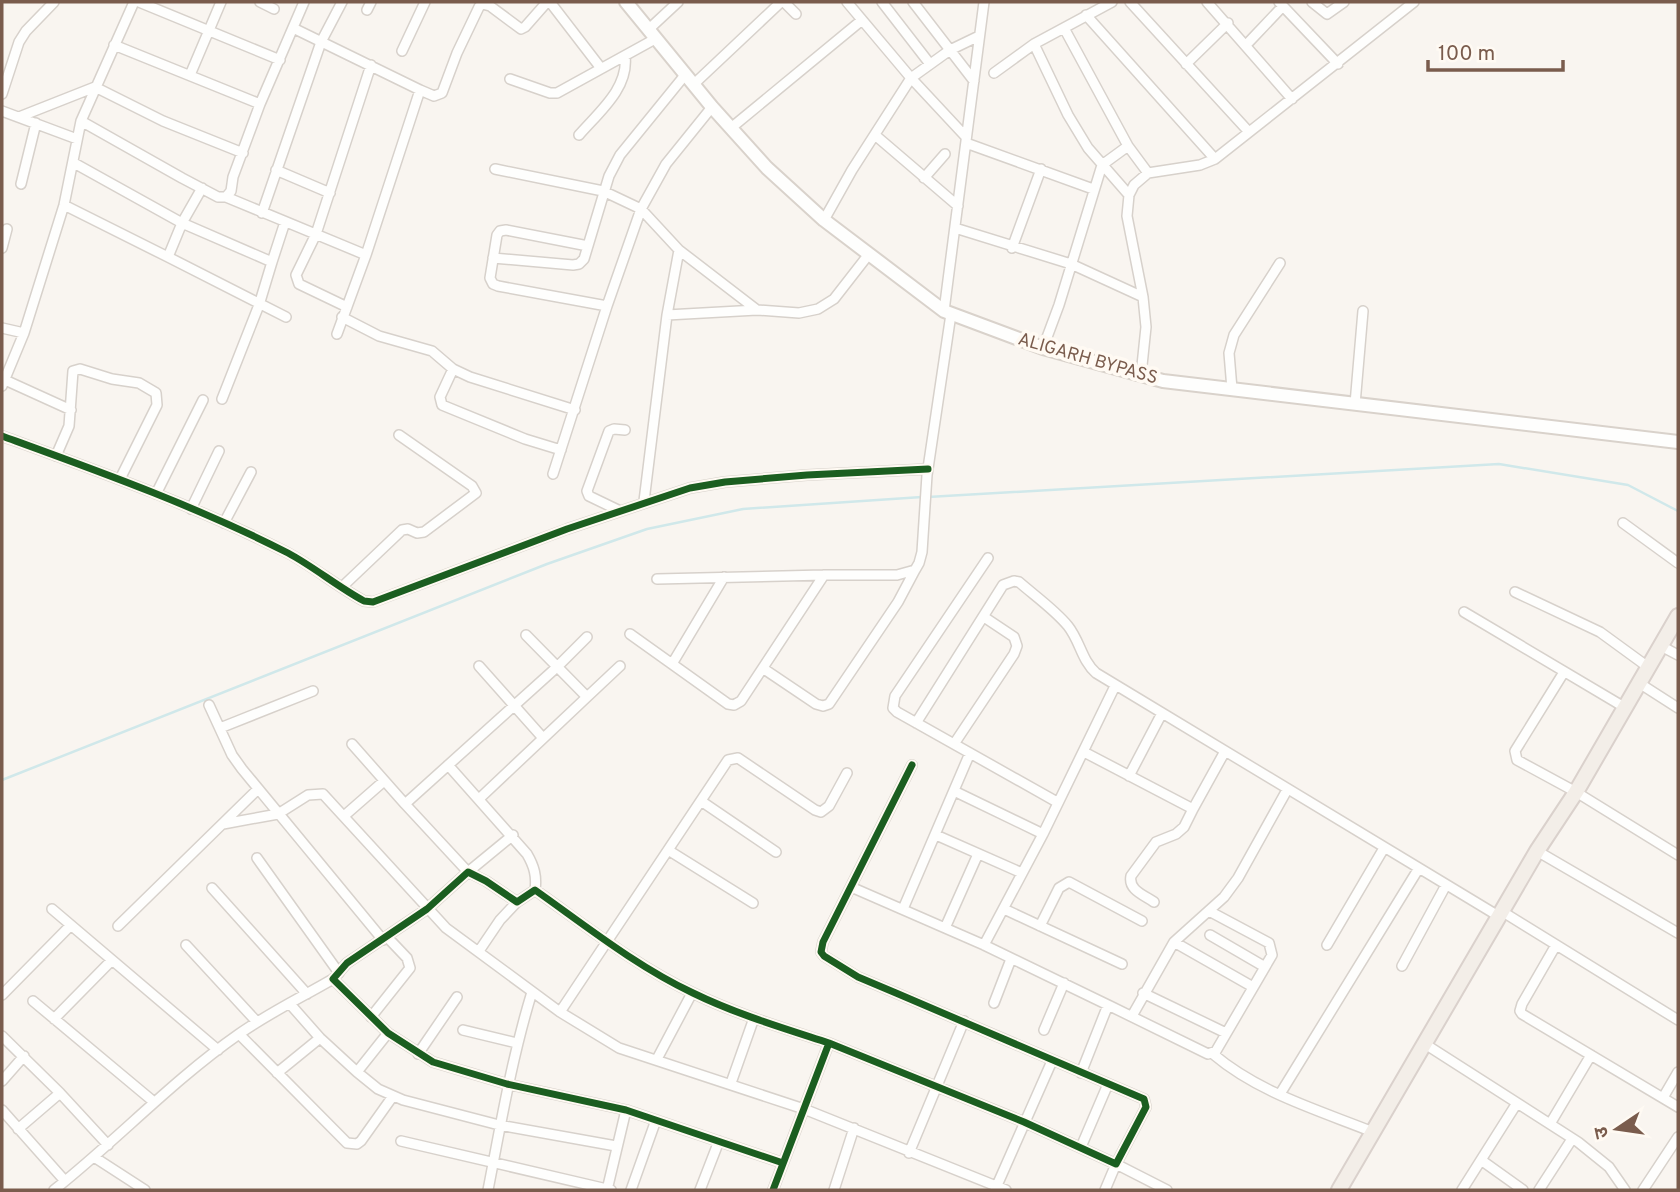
<svg xmlns="http://www.w3.org/2000/svg" width="1680" height="1192" viewBox="0 0 1680 1192" font-family="Overpass,'Noto Sans Devanagari',sans-serif">
	<style>
		.lines { fill: none; stroke-linecap: round; stroke-linejoin: round }
		.stream { stroke: #d0e8ea; stroke-width: 2.5 }
		.street-casing { stroke: #d7d1cb; stroke-width: 12 }
		.secondary-casing { stroke: #d9d2cb; stroke-width: 16 }
		.primary-casing { stroke: #dad1cc; stroke-width: 18 }
		.street { stroke: #fefefd; stroke-width: 9 }
		.secondary { stroke: #fefefd; stroke-width: 12 }
		.primary { stroke: #f3eee8; stroke-width: 14 }
		.cycleway-casing { stroke: #fffaf3; stroke-width: 11 }
		.cycleway { stroke: #1b5e20; stroke-width: 7 }
		.labels { text-anchor: middle; stroke-width: 7; stroke-linejoin: round; paint-order: stroke }
		.street-label { font-size: 18px; fill: #7a5c4d; stroke: #fffaf3 }
	</style>
	<rect width="100%" height="100%" fill="#f9f5f0"/>
	<g class="lines">
		<path class="stream" d="M 928,497 L 1499,464 L 1628,485 L 1678,511
			M 2,780 L 547,564 L 647,529 L 743,509 L 922,497"/>
		<g class="street-casing">
			<path id="street" d="M 139,2 L 280,60
				M 260,2 L 274,9
				M 550,2 L 600,67
				M 784,2 L 796,14
				M 882,2 L 930,64
				M 913,2 L 974,81
				M 1130,2 L 1249,132
				M 1207,2 L 1292,99
				M 1279,2 L 1338,64
				M 1312,2 L 1327,14 L 1344,2
				M 367,10 L 371,2
				M 1086,15 L 1215,159
				M 293,28 L 420,90
				M 1064,28 L 1128,146 L 1148,173
				M 649,29 L 678,2
				M 1034,44 L 1068,115 L 1088,148 L 1129,195
				M 1247,44 L 1283,6
				M 114,45 L 260,104
				M 402,51 L 425,2
				M 1186,64 L 1228,23
				M 994,73 L 1034,44 L 1112,2
				M 190,75 L 221,2
				M 510,79 L 550,93 L 557,93 L 655,39
				M 694,84 L 781,2
				M 2,94 L 19,42 L 26,31 L 54,2
				M 2,111 L 77,139
				M 19,117 L 95,87 L 163,121 L 243,153
				M 81,121 L 182,178 L 218,197 L 226,197 L 231,191 L 233,177 L 260,104 L 304,2
				M 731,128 L 862,20
				M 579,135 C 599,112 629,88 625,56
				M 875,135 L 958,206
				M 966,137 L 911,78 L 950,50 L 979,36
				M 966,143 L 1093,189
				M 74,163 L 182,223 L 202,188
				M 495,169 L 603,191 L 641,209 L 666,164 L 712,107
				M 276,170 L 330,193
				M 924,178 L 945,154
				M 21,184 L 36,123
				M 226,197 L 366,255
				M 64,205 L 168,257 L 182,223 L 272,262 L 285,222
				M 262,213 L 321,42 L 342,2
				M 824,220 L 852,170 L 911,78 L 847,2
				M 955,228 L 1071,264 L 1143,297
				M 588,246 L 506,230 L 500,231 L 497,235 L 490,278 L 493,284 L 498,286 L 607,306 L 641,209 L 679,250 L 667,315 L 644,501
				M 2,248 L 7,229
				M 1012,248 L 1041,169
				M 679,250 L 757,310
				M 168,257 L 286,317
				M 493,258 L 573,265 L 579,264 L 584,259 L 609,176 L 620,155 L 685,75
				M 347,307 L 299,284 L 296,275 L 316,234 L 371,65
				M 944,311 L 984,2
				M 667,315 L 757,310 L 799,313 L 818,309 L 834,299 L 869,254
				M 342,317 L 379,336 L 432,351 L 453,369 L 470,377 L 575,410
				M 2,328 L 24,333
				M 337,334 L 366,255 L 420,90 L 434,96 L 442,93 L 457,53 L 479,7 L 482,4 L 490,6 L 521,29 L 525,27 L 547,2
				M 1043,348 L 1059,305 L 1102,165 L 1128,146
				M 453,369 L 440,397 L 442,405 L 525,439 L 561,450
				M 1141,375 L 1146,327 L 1143,297 L 1127,216 L 1129,195 L 1134,185 L 1148,173 L 1200,165 L 1215,159 L 1414,2
				M 5,380 L 71,410
				M 2,386 L 24,333 L 64,205 L 81,121 L 134,2
				M 1232,389 L 1229,353 L 1234,335 L 1280,263
				M 222,399 L 259,305 L 272,262
				M 1355,404 L 1363,311
				M 2,436 C 98,471 196,506 288,553 C 314,567 338,587 364,601 L 373,602 L 567,529 L 690,488 L 725,482 L 807,475 L 928,469
				M 56,456 L 69,426 L 73,371 L 80,369 L 112,379 L 139,383 L 156,393 L 157,405 L 120,479
				M 553,474 L 607,306
				M 156,494 L 203,400
				M 191,509 L 219,451
				M 618,510 L 589,496 L 587,491 L 609,431 L 614,429 L 625,430
				M 224,523 L 251,472
				M 1623,523 L 1678,563
				M 988,558 L 895,696 L 893,708 L 897,712 L 1057,802
				M 657,579 L 824,575 L 897,575 L 915,570 L 919,563 L 922,552 L 927,475 L 951,314
				M 342,587 L 402,530 L 408,529 L 417,533 L 424,532 L 476,493 L 472,486 L 399,435
				M 1515,592 L 1600,632 L 1648,667
				M 1464,612 L 1624,707
				M 630,634 L 728,704 L 734,705 L 741,701 L 824,575
				M 1661,646 L 1678,655
				M 672,664 L 724,577
				M 479,666 L 543,738
				M 764,669 L 816,704 L 823,706 L 829,704 L 898,602 L 915,570
				M 1564,672 L 1515,751 L 1517,760 L 1576,792 L 1678,855
				M 1639,683 L 1678,708
				M 587,697 L 620,666
				M 209,705 L 232,755 L 242,769 L 383,940
				M 916,723 L 1003,585 L 1014,581 L 1019,582 C 1035,596 1055,610 1068,626 C 1080,641 1082,661 1096,673 L 1500,917
				M 220,728 L 313,691
				M 352,744 L 405,804
				M 954,744 L 1014,654 L 1017,646 L 1014,637 L 984,617
				M 1084,752 L 1193,809 L 1224,753
				M 448,765 L 527,854 C 534,866 537,876 535,890
				M 1129,776 L 1161,715
				M 954,791 L 1043,834
				M 480,798 L 587,697 L 526,635
				M 701,801 L 776,852
				M 344,816 L 384,781
				M 223,824 L 278,814 L 308,795 L 323,794 L 446,928 L 560,1012 L 619,1048 L 804,1109 L 1006,1190
				M 513,835 L 468,872 L 405,804 L 557,667 L 587,637
				M 936,835 L 1022,873
				M 668,850 L 753,903
				M 1537,851 L 1678,933
				M 257,858 L 339,973
				M 851,887 L 984,945 L 1108,1005 L 1081,1073
				M 212,888 L 307,994
				M 1154,902 C 1144,895 1128,890 1131,876 L 1156,842 L 1176,834 L 1184,827 L 1193,809
				M 52,909 L 218,1050
				M 903,909 L 970,753
				M 1004,909 L 1122,964
				M 1503,912 L 1678,1020
				M 118,926 L 258,789
				M 1040,926 L 1059,888 L 1069,882 L 1142,921
				M 945,928 L 978,854
				M 1210,935 L 1265,967
				M 1174,942 L 1253,987
				M 186,945 L 257,1022
				M 984,945 L 1043,834 L 1115,686
				M 1327,945 L 1384,848
				M 1556,945 L 1522,1004 L 1520,1011 L 1522,1014 L 1678,1107
				M 479,951 L 500,920 L 517,902
				M 1402,966 L 1446,885
				M 1143,993 L 1226,1033
				M 2,995 L 71,925
				M 33,1001 L 154,1102
				M 994,1003 L 1011,959
				M 290,1004 L 320,1038 L 357,1072
				M 1108,1005 L 1208,1054 L 1216,1051 L 1272,955 L 1269,943 L 1209,911
				M 560,1012 L 728,760 L 738,758 L 815,810 L 821,812 L 829,806 L 847,773
				M 1132,1016 L 1174,942 L 1224,897 L 1238,878 L 1287,790
				M 371,1017 L 410,968 L 407,958 L 387,937
				M 54,1019 L 111,961
				M 463,1030 L 517,1043
				M 1044,1030 L 1064,983
				M 388,1033 L 357,1072 L 378,1089 L 403,1100 L 499,1125 L 616,1146
				M 239,1034 L 347,1143 L 357,1144 L 361,1141 L 393,1096
				M 2,1036 L 60,1093 L 108,1145
				M 829,1043 L 1024,1122 L 1116,1164 L 1146,1107 L 1144,1099 L 896,993 L 858,977 L 824,956 L 821,952 L 823,942 L 912,765
				M 1425,1044 L 1578,1142 L 1609,1167 L 1625,1190
				M 418,1054 L 457,997
				M 1213,1054 C 1259,1093 1318,1110 1373,1132
				M 657,1059 L 692,993
				M 277,1073 L 320,1038
				M 2,1081 L 24,1056
				M 731,1083 L 754,1018
				M 1280,1094 L 1419,868
				M 1664,1096 L 1678,1072
				M 2,1110 L 65,1181
				M 1550,1124 L 1591,1055
				M 18,1129 L 60,1093
				M 401,1141 L 611,1190
				M 1081,1147 L 1108,1084
				M 909,1153 L 964,1021
				M 94,1157 L 145,1190
				M 1481,1160 L 1523,1190
				M 54,1190 C 117,1140 173,1080 239,1034 C 269,1013 302,997 333,979
				M 488,1190 C 501,1123 512,1057 532,992
				M 607,1190 L 626,1110
				M 631,1190 L 656,1120
				M 700,1190 L 719,1141
				M 773,1190 L 829,1043 C 783,1028 736,1014 693,993 C 636,966 586,926 535,890 L 517,902 L 486,881 L 468,872 L 427,909 L 347,963 L 333,979 L 388,1033 L 433,1062 L 507,1084 L 626,1110 L 783,1163
				M 834,1190 L 854,1128
				M 995,1190 L 1052,1061
				M 1105,1190 L 1116,1164 L 1167,1190
				M 1462,1190 L 1517,1103
				M 1539,1190 L 1572,1139
				M 1643,1190 L 1678,1137"/>
		</g>
		<g class="secondary-casing">
			<path id="secondary" d="M 626,2 L 712,107 L 767,168 L 824,220 L 944,311 L 1043,348 L 1163,381 L 1678,442"/>
		</g>
		<g class="primary-casing">
			<path id="primary" d="M 1339,1190 L 1537,851 L 1576,792 L 1678,616"/>
		</g>
		<use href="#street" class="street"/>
		<use href="#secondary" class="secondary"/>
		<use href="#primary" class="primary"/>
		<g class="cycleway-casing">
			<path id="cycleway" d="M 2,436 C 98,471 196,506 288,553 C 314,567 338,587 364,601 L 373,602 L 567,529 L 690,488 L 725,482 L 807,475 L 928,469
				M 829,1043 L 1024,1122 L 1116,1164 L 1146,1107 L 1144,1099 L 896,993 L 858,977 L 824,956 L 821,952 L 823,942 L 912,765
				M 773,1190 L 829,1043 C 783,1028 736,1014 693,993 C 636,966 586,926 535,890 L 517,902 L 486,881 L 468,872 L 427,909 L 347,963 L 333,979 L 388,1033 L 433,1062 L 507,1084 L 626,1110 L 783,1163"/>
		</g>
		<use href="#cycleway" class="cycleway"/>
	</g>
	<g class="labels">
		<g class="street-label">
			<text transform="translate(1088 358) rotate(16)" y="6">ALIGARH BYPASS</text>
		</g>
	</g>
	<rect width="1680" height="1192" fill="none" stroke="#7a5c4d" stroke-width="7"/>
	<g transform="translate(1617 1129) rotate(257)" stroke="#fffaf3" stroke-width="5" paint-order="stroke">
	<path d="M0-5L12 26L0 18L-12 26Z" fill="#7a5c4d"/>
	<text y="-10" font-size="19" font-weight="bold" text-anchor="middle" fill="#7a5c4d">उ</text>
	</g>
	<path d="M1428 60v10h135v-10" fill="none" stroke="#7a5c4d" stroke-width="3.5"/>
	<text x="1438" y="60" font-size="21" fill="#7a5c4d" stroke="#fffaf3" stroke-width="5" paint-order="stroke">100 m</text>
</svg>
